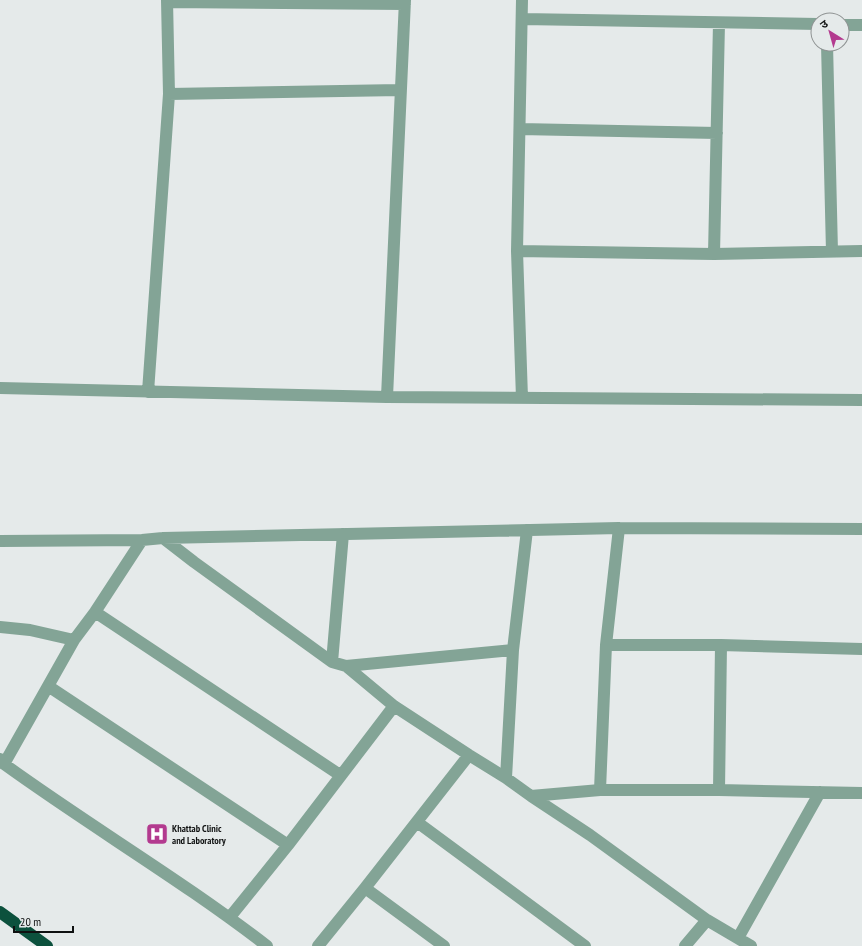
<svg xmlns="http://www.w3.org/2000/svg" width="862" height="946" viewBox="0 0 862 946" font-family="'PT Sans Narrow','Noto Sans Devanagari',sans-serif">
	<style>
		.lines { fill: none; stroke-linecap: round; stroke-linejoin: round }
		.minor { stroke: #83a496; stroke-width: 12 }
		.highway { stroke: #0c513d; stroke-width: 12 }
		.labels { text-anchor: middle; stroke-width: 4; stroke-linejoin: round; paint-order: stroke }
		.poi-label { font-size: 10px; font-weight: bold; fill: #0f1111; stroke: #e5eaea; text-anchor: start }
	</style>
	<rect width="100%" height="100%" fill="#e5eaea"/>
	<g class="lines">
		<path class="minor" d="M 522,0 L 517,251 L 714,254 L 862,251
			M 167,2 L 405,4
			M 522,19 L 818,24
			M 842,25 L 862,25
			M 827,44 L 832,252
			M 169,94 L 400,90
			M 520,129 L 717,133
			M 517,251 L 522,398
			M 714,254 L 719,23
			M 0,388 L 387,397 L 862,400
			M 148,392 L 169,94 L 167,0
			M 387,397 L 405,0
			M 163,538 L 194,562 L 332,662 L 346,666 L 394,706 L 469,755 L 506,778 L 531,796 L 590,835 L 707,920 L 751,946
			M 0,541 L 142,540 L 163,538 L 619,528 L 862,529
			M 95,612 L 340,775
			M 0,627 L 30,630 L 74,640
			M 606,645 L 721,645 L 862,649
			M 332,662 L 343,534
			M 346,666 L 513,650
			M 48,686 L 288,845
			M 0,759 L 4,764 C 91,827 183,881 267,946
			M 4,764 L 74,640 L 95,612 L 142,540
			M 506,778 L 513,650 L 527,530
			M 600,790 L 606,645 L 619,528
			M 719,790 L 721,645
			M 531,796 L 600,790 L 719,790 L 862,793
			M 417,822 L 585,946
			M 365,888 L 444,946
			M 230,917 L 288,845 L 394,706
			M 738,938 L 820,792
			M 318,946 L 365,888 L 469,755
			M 685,946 L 707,920"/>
		<path class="highway" d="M 0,912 L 47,946"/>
	</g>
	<defs>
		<g id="hospital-square" transform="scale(1.15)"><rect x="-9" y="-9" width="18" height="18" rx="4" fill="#b33a8f" stroke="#e5eaea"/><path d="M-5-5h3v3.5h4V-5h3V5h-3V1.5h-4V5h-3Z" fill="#fff"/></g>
	</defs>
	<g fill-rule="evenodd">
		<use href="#hospital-square" x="157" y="834"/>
	</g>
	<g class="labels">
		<g class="poi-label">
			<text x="172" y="832">Khattab Clinic<tspan x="172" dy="12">and Laboratory</tspan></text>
		</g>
	</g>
	<g transform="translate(830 32) rotate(323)"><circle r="19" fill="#e5eaea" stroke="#8f9393"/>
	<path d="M0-3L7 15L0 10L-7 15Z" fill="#b33a8f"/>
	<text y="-6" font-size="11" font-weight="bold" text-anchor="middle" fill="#0f1111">उ</text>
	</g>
	<path d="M14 926v6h59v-6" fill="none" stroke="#0f1111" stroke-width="2"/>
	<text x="20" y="926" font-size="12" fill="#0f1111" stroke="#e5eaea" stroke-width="3" paint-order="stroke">20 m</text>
</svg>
